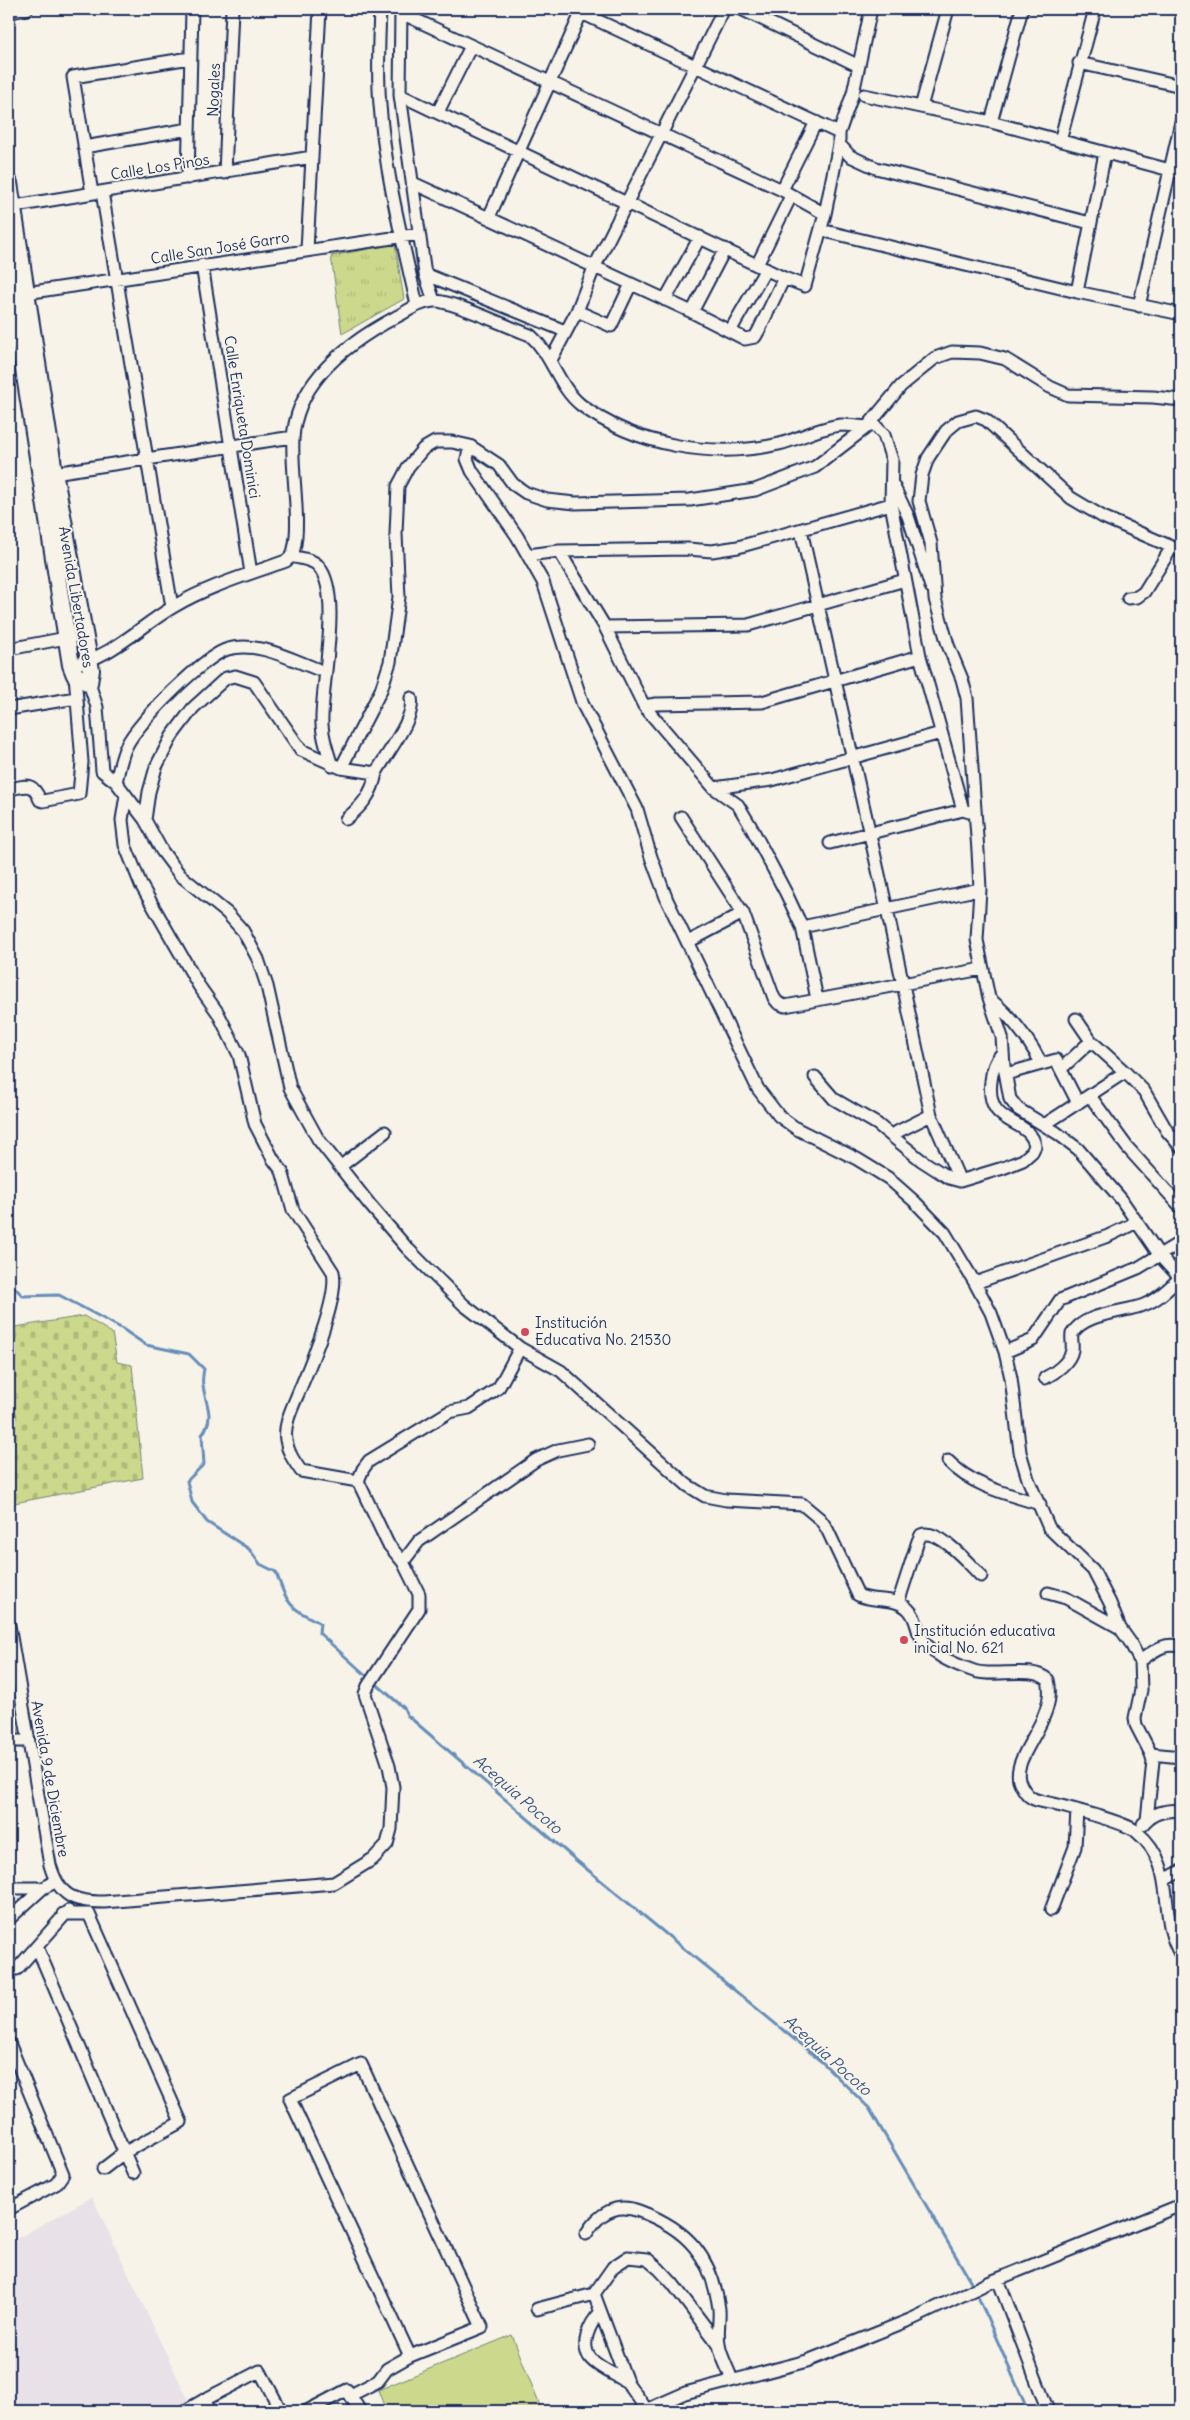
<svg xmlns="http://www.w3.org/2000/svg" width="1190" height="2420" viewBox="0 0 1190 2420" font-family="Delius,sans-serif">
	<style>
		.built { fill: #e8e1e8 }
		.grass { fill: url(#grass-tufts); stroke: #748474 }
		.cemetery { fill: url(#cemetery-stones); stroke: #748474 }
		.pitch { fill: #ccd88b; stroke: #748474 }
		.lines { fill: none; stroke-linecap: round; stroke-linejoin: round }
		.stream { stroke: #668db9; stroke-width: 3 }
		.street-casing { stroke: #1b2f5e; stroke-width: 15 }
		.secondary-casing { stroke: #1b2f5e; stroke-width: 20 }
		.street { stroke: #f7f3e8; stroke-width: 11 }
		.secondary { stroke: #f7f3e8; stroke-width: 16 }
		.poi-dot { fill: #d1495b; stroke: #f7f3e8; stroke-width: 2 }
		.labels { text-anchor: middle; stroke-width: 4; stroke-linejoin: round; paint-order: stroke }
		.street-label { font-size: 15px; fill: #1b2f5e; stroke: #f7f3e8 }
		.poi-label { font-size: 15px; fill: #1b2f5e; stroke: #f7f3e8; text-anchor: start }
		.water-label { font-size: 16px; font-style: italic; fill: #3a5684; stroke: #f7f3e8 }
	</style>
	<defs>
		<pattern id="grass-tufts" width="24" height="20" patternUnits="userSpaceOnUse" patternTransform="scale(1.25)"><rect width="24" height="20" fill="#ccd88b"/><path d="M3 7l-1-3M5 7V3M7 7l1-3M15 17l-1-3M17 17v-4M19 17l1-3" fill="none" stroke="#afba7a"/></pattern>
		<pattern id="cemetery-stones" width="16" height="16" patternUnits="userSpaceOnUse" patternTransform="scale(1.25)"><rect width="16" height="16" fill="#ccd88b"/><path d="M2 7V4a2 2 0 0 1 4 0v3zM10 15v-3a2 2 0 0 1 4 0v3z" fill="#afba7a"/></pattern>
	</defs>
	<rect width="100%" height="100%" fill="#f7f3e8"/>
	<filter id="ink" filterUnits="userSpaceOnUse"><feTurbulence type="fractalNoise" baseFrequency=".02" numOctaves="2"/><feDisplacementMap in="SourceGraphic" scale="10" xChannelSelector="R" yChannelSelector="G"/><feConvolveMatrix kernelMatrix="1 2 1 2 8 2 1 2 1" color-interpolation-filters="sRGB"/></filter>
	<g filter="url(#ink)">
		<path class="built" d="M 92,2197 L 191,2406 L 181,2411 L 9,2411 L 9,2243 Z"/>
		<path class="grass" d="M 395,244 L 404,299 L 342,334 L 331,256 Z"/>
		<path class="cemetery" d="M 84,1316 L 112,1333 L 117,1362 L 132,1365 L 143,1478 L 9,1504 L 9,1328 Z"/>
		<path class="pitch" d="M 9,1672 L 19,1736 L 9,1736 Z
			M 512,2335 L 542,2411 L 386,2411 L 378,2390 Z"/>
		<g class="lines">
			<path class="stream" d="M 9,1282 L 23,1296 L 59,1295 L 121,1328 L 146,1345 L 189,1354 L 204,1369 C 203,1374 202,1381 203,1385 C 205,1404 216,1416 202,1435 L 204,1464 L 187,1481 L 192,1502 L 207,1522 L 249,1549 L 260,1564 L 276,1572 C 288,1606 289,1607 320,1623 L 319,1633 L 369,1678
				M 374,1682 L 404,1708 L 407,1715 L 577,1861 L 822,2062 L 869,2108 L 974,2287
				M 976,2292 L 1028,2411"/>
			<g class="street-casing">
				<path id="street" d="M 380,9 C 379,41 377,73 380,105 C 385,172 402,239 417,305
					M 401,9 L 400,95 L 425,274 L 434,301
					M 573,9 L 839,133
					M 741,9 L 857,65
					M 9,12 L 27,9
					M 401,13 L 782,190 L 825,214
					M 1079,63 L 1181,86
					M 400,95 L 784,278 L 805,286 L 825,214 L 839,144 L 839,133 L 853,93 L 871,9
					M 864,95 L 991,122 L 1181,173
					M 921,107 L 948,9
					M 438,112 L 471,46
					M 991,122 L 1022,9
					M 1060,141 L 1095,9
					M 839,144 L 850,156 L 876,168 L 1090,223
					M 84,147 L 189,129
					M 225,173 L 232,9
					M 188,178 L 192,9
					M 413,183 L 692,312 L 745,339 L 755,337 L 759,330 L 784,278
					M 782,190 L 816,122
					M 102,192 L 172,607
					M 92,193 L 73,77 L 190,58
					M 9,207 L 312,157
					M 489,217 L 583,9
					M 829,232 L 1077,292 L 1181,314
					M 307,250 L 320,9
					M 202,265 L 251,573
					M 757,265 L 791,196
					M 425,274 L 565,331
					M 1077,292 L 1105,153
					M 26,293 L 419,234
					M 665,300 L 700,237
					M 1139,306 L 1181,122
					M 577,311 L 611,326 L 631,284
					M 692,312 L 725,249
					M 730,331 L 766,269
					M 551,360 L 577,311 L 594,268 L 724,9
					M 872,422 L 884,435 L 892,460 L 891,504 L 920,656 L 963,810
					M 470,446 L 467,459 L 472,471 L 517,536 L 543,582 L 583,705 L 637,809 L 651,857 L 667,900 L 758,1089 L 779,1116 L 797,1129 L 857,1159 L 888,1178 L 914,1201 L 945,1233 L 975,1283 L 991,1313 L 1005,1352 L 1011,1378 L 1020,1452 L 1028,1479 L 1049,1528 L 1093,1570 L 1110,1603 L 1120,1628 L 1130,1642 L 1140,1661 L 1141,1690 L 1135,1718 L 1136,1725 L 1151,1754 L 1153,1761 L 1147,1820
					M 47,474 L 293,437
					M 893,485 L 908,516 L 931,587
					M 801,530 L 887,910 L 931,1115 L 960,1181
					M 559,551 L 605,627 L 644,706 L 714,788 L 738,805 L 750,825 L 786,893 L 802,927 L 817,999
					M 1181,551 L 1103,517 L 1071,498 L 986,420 L 976,416 L 958,421 L 946,431 L 928,458 L 922,475 L 919,501 L 931,543 L 935,599 L 948,645 L 962,679 L 967,698 L 978,851 L 980,889 L 977,940 L 989,998 L 1002,1037 L 1004,1066 L 1010,1099 L 1018,1109 L 1057,1133 L 1078,1149 L 1121,1199 L 1160,1256 L 1181,1279
					M 528,555 L 559,551 L 688,549 L 712,551 L 738,547 L 891,504
					M 292,556 C 300,559 314,559 319,567 C 343,596 320,687 322,725 C 323,740 328,753 332,766
					M 1128,598 L 1137,597 L 1144,592 L 1172,547
					M 605,627 L 748,625 L 905,580
					M 9,649 L 66,638
					M 71,665 C 111,658 139,627 173,607 C 208,586 247,575 286,561 C 290,558 293,554 294,549 C 301,521 291,471 293,439 C 296,381 349,342 396,317 C 408,311 419,302 434,301 C 451,300 510,328 530,335 C 552,354 558,387 581,405 C 635,446 714,459 779,444 C 799,439 820,427 841,425 C 849,425 859,426 867,427
					M 89,683 L 97,707 L 102,771 L 116,782 L 145,820 L 162,851 L 180,875 L 227,913 L 243,931 L 258,959 L 267,986 L 290,1088 L 318,1139 L 370,1205 L 407,1248 L 464,1305 L 520,1348 L 561,1371 L 687,1485 L 705,1496 L 726,1500 L 802,1504 L 820,1519 L 827,1529 L 858,1595 C 873,1603 895,1596 908,1609 C 915,1615 916,1625 919,1633 C 928,1654 954,1664 974,1671 C 994,1678 1032,1665 1048,1680 C 1058,1718 1012,1755 1019,1780 C 1021,1786 1026,1795 1032,1798 C 1038,1802 1048,1802 1054,1804 C 1071,1809 1126,1822 1137,1832 C 1180,1868 1156,1916 1181,1955
					M 644,706 L 656,704 L 762,702 L 920,656
					M 9,709 L 76,698
					M 341,768 L 376,773 C 386,754 416,718 411,698
					M 116,782 C 119,770 121,756 127,745 C 137,723 205,655 228,649 C 258,641 290,659 317,669
					M 714,788 L 772,780 L 941,733
					M 9,789 C 27,786 32,781 40,800 L 43,801 L 79,794 L 82,762 L 75,675
					M 126,795 L 122,820 L 125,845 L 141,885 L 199,986 L 218,1013 L 239,1055 L 255,1124 L 273,1159 L 282,1171 L 293,1210 L 333,1272 C 339,1298 311,1363 300,1389 C 294,1404 283,1424 286,1440 C 288,1453 294,1461 301,1471 L 358,1481
					M 681,817 L 743,913 L 774,998 L 778,1003 L 785,1006 L 982,969
					M 346,819 C 363,805 372,794 376,773
					M 145,820 L 149,792 L 156,767 L 172,736 L 193,708 L 226,678 L 235,676 L 254,682 L 301,750 L 341,768 L 381,690 L 390,662 L 399,597 L 396,534 L 398,486 L 408,467 L 423,449 L 435,442 L 452,442 L 470,446 L 499,465 L 513,484 L 526,493 L 547,500 L 575,503 L 690,500 L 755,490 L 815,467 L 867,427 L 901,386 L 935,358 L 952,352 L 980,353 L 1005,359 L 1050,387 L 1068,395 L 1153,397 L 1181,400
					M 830,843 L 963,810 L 969,812
					M 802,927 L 980,889
					M 688,942 L 743,913
					M 991,1000 C 1013,1018 1028,1038 1041,1063
					M 1076,1019 L 1091,1041 L 1125,1072
					M 1062,1068 L 1091,1041
					M 1006,1074 L 1056,1060 L 1078,1103
					M 815,1077 L 834,1099 L 877,1124 L 921,1160 L 949,1178 L 960,1181 L 1003,1168 L 1023,1160 L 1032,1152 L 1035,1146 C 1030,1116 985,1129 991,1081 C 992,1070 995,1061 1002,1053
					M 1090,1096 L 1127,1147 L 1181,1207
					M 1044,1125 L 1125,1072 L 1144,1091 L 1167,1131 L 1181,1147
					M 891,1135 L 931,1115
					M 341,1166 L 385,1132
					M 975,1283 L 1108,1236 L 1137,1222
					M 1005,1352 L 1033,1340 L 1060,1300 L 1138,1268 L 1181,1242
					M 1045,1378 C 1055,1373 1070,1362 1072,1350 C 1073,1345 1071,1339 1072,1334 C 1084,1312 1126,1313 1146,1304 C 1159,1299 1170,1287 1180,1278
					M 948,1461 C 972,1486 1007,1494 1040,1504
					M 403,1562 L 388,1544 L 358,1481 L 363,1469 L 369,1461 L 449,1412 L 469,1408 L 493,1392 L 499,1387 L 520,1348
					M 1048,1593 L 1066,1598 L 1120,1628
					M 898,1603 L 918,1541 L 921,1535 C 939,1528 969,1564 981,1576
					M 9,1625 L 50,1865 C 59,1896 73,1902 104,1902 L 334,1883 L 373,1859 L 387,1844 L 391,1829 L 393,1787 L 389,1766 L 365,1694 L 368,1686 L 419,1609 L 419,1594 L 403,1562 L 419,1541 L 536,1460 L 558,1450 L 588,1444
					M 1140,1661 C 1153,1652 1164,1641 1181,1647
					M 9,1741 L 28,1741
					M 1151,1754 L 1181,1757
					M 1143,1824 C 1152,1813 1167,1809 1181,1811
					M 1166,1879 L 1181,1871
					M 9,1888 L 43,1888
					M 1051,1910 L 1075,1847 L 1077,1810
					M 63,1914 L 89,1914 L 181,2122 L 125,2152 L 103,2169
					M 9,1919 L 43,1888 L 55,1882
					M 37,1947 L 133,2173
					M 17,1969 L 68,1911
					M 9,2043 L 63,2174 L 56,2184 L 9,2209
					M 586,2234 C 598,2214 616,2202 639,2211 C 688,2229 712,2257 719,2309 C 720,2320 717,2332 719,2344 C 720,2355 728,2368 732,2380
					M 998,2279 L 1048,2411
					M 537,2309 L 594,2294
					M 600,2313 C 590,2323 579,2345 591,2359 C 599,2368 616,2375 627,2382
					M 351,2395 L 378,2381 L 387,2369 L 410,2356 L 482,2327 L 361,2064 L 290,2099 L 410,2356
					M 204,2400 L 260,2371 L 281,2411
					M 647,2410 L 627,2382 L 594,2294 L 613,2267 L 628,2257 L 647,2259 L 659,2269 L 673,2284 L 719,2345
					M 185,2411 L 204,2400 L 210,2411
					M 307,2411 L 347,2390 L 360,2411
					M 644,2411 L 685,2393 L 807,2361 L 912,2319 L 988,2283 L 1181,2205"/>
			</g>
			<g class="secondary-casing">
				<path id="secondary" d="M 9,183 L 54,472 L 91,670 L 89,683 L 75,675 L 71,665 L 9,275"/>
			</g>
			<use href="#street" class="street"/>
			<use href="#secondary" class="secondary"/>
		</g>
	</g>
	<g class="poi-dot">
		<circle cx="525" cy="1332" r="5"/>
		<circle cx="904" cy="1640" r="5"/>
	</g>
	<g class="labels">
		<g class="street-label">
			<text transform="translate(214 90) rotate(-88)" y="5">Nogales</text>
			<text transform="translate(160 167) rotate(-9)" y="5">Calle Los Pinos</text>
			<text transform="translate(220 248) rotate(-9)" y="5">Calle San José Garro</text>
			<text transform="translate(242 417) rotate(81)" y="5">Calle Enriqueta Dominici</text>
			<text transform="translate(76 597) rotate(80)" y="5">Avenida Libertadores</text>
			<text transform="translate(50 1779) rotate(80)" y="5">Avenida 9 de Diciembre</text>
		</g>
		<g class="poi-label">
			<text x="535" y="1328">Institución<tspan x="535" dy="17">Educativa No. 21530</tspan></text>
			<text x="914" y="1636">Institución educativa<tspan x="914" dy="17">inicial No. 621</tspan></text>
		</g>
		<g class="water-label">
			<text transform="translate(518 1794) rotate(41)" y="6">Acequia Pocoto</text>
			<text transform="translate(828 2055) rotate(42)" y="6">Acequia Pocoto</text>
		</g>
	</g>
	<rect width="1190" height="2420" fill="none" stroke="#f7f3e8" stroke-width="30"/>
	<rect x="15" y="15" width="1160" height="2390" fill="none" stroke="#1b2f5e" stroke-width="2" filter="url(#ink)"/>
</svg>
